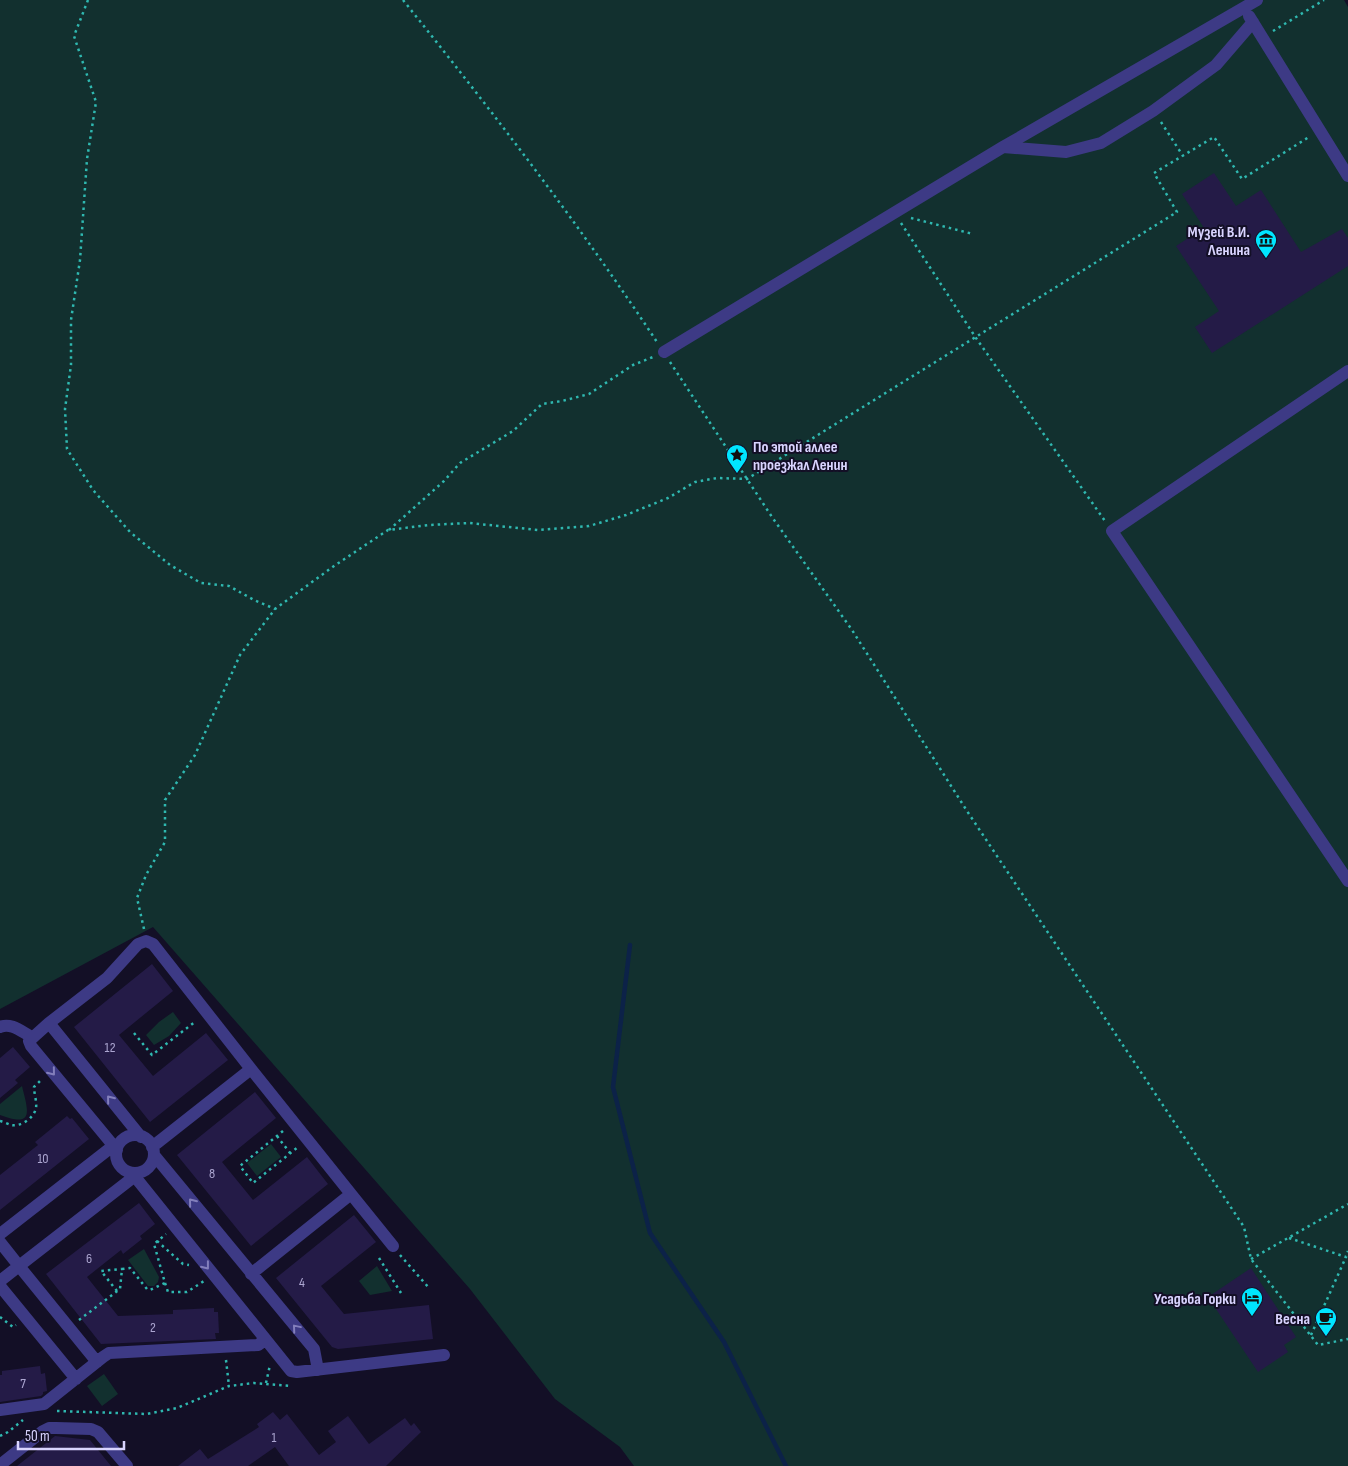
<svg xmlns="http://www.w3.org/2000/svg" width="1348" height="1466" viewBox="0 0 1348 1466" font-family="'Sofia Sans Condensed',sans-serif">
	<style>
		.green { fill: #12302f }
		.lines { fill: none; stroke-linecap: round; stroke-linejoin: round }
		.stream { stroke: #0c2248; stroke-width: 4.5 }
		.building { fill: #241b47 }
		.path { stroke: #2fb8b0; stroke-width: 2.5; stroke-dasharray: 2.5 4; stroke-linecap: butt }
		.minor { stroke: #3d3a85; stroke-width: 12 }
		.oneway { stroke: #837fbc }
		.labels { text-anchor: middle; stroke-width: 4; stroke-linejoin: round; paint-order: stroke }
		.number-label { font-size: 14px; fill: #aca6d1 }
		.poi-label { font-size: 16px; font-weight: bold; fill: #d9d4ff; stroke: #130f26; text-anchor: end }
	</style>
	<rect width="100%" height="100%" fill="#130f26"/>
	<path class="green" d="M 0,0 L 1344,0 L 1348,7 L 1348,1466 L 634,1466 L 620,1447 L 555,1399 L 470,1289 L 153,927 L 0,1009 Z
		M 173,1012 L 181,1023 L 169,1036 L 154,1045 L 146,1035 L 159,1022 Z
		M 22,1086 C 28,1111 35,1128 0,1115 L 0,1104 Z
		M 271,1144 L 281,1157 L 257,1176 L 247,1163 Z
		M 144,1249 L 159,1277 L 158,1282 L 154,1286 L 148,1286 L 128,1260 Z
		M 377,1266 L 392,1291 L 370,1295 L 359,1281 Z
		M 104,1374 L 118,1394 L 102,1406 L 87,1386 Z"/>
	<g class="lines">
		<path class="stream" d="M 630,945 L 613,1087 L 650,1233 L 724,1342 L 786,1466"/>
	</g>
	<path class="building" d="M 1214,173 L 1236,206 L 1261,190 L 1301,252 L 1342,229 L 1348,238 L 1348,266 L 1212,353 L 1195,327 L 1219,311 L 1176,246 L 1204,228 L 1182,194 Z
		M 152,964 L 173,991 L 119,1035 L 153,1076 L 206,1033 L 228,1060 L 150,1122 L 74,1027 Z
		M 13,1047 L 30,1067 L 15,1080 L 18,1083 L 0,1098 L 0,1058 Z
		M 255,1092 L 276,1118 L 222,1162 L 253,1200 L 307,1157 L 328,1184 L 251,1246 L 177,1155 Z
		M 67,1116 L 70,1119 L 72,1118 L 89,1139 L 0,1210 L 0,1175 L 38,1145 L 35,1142 Z
		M 139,1203 L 155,1224 L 140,1236 L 142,1239 L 123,1254 L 121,1250 L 87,1277 L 118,1316 L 173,1314 L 173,1310 L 214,1308 L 214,1312 L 218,1312 L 219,1333 L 215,1333 L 216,1339 L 101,1344 L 46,1274 Z
		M 354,1215 L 376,1242 L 321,1286 L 344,1314 L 429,1305 L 433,1339 L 338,1349 L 332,1347 L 276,1278 Z
		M 1251,1268 L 1296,1337 L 1284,1345 L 1288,1352 L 1258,1372 L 1208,1297 Z
		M 40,1366 L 41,1374 L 45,1373 L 47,1391 L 43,1392 L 43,1394 L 41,1396 L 0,1402 L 0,1375 L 2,1375 L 2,1371 Z
		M 273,1412 L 280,1420 L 287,1414 L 319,1455 L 336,1442 L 328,1431 L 348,1416 L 369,1444 L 405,1418 L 411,1426 L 414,1423 L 421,1432 L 386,1466 L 289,1466 L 275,1447 L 248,1466 L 178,1466 L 200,1449 L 208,1459 L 259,1427 L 257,1424 Z
		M 55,1436 L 90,1440 L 111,1466 L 17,1466 Z"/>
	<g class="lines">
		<path class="path" d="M 88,0 L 74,36 L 96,102 L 87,159 L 80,260 L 71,320 L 71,365 L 65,409 L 67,449 L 93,490 L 130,532 L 170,565 L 201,583 L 229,586 L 254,600 L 275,609
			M 403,0 C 492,111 579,224 657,342
			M 1273,31 L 1324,0
			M 1161,122 L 1183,156
			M 911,218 L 973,234
			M 901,223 L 976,338 L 1105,521
			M 670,362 L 772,517 L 852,630 L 967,811 L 1244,1227 L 1251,1259 L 1318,1345 L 1348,1339
			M 389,530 L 444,481 L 460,463 L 513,431 L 542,404 L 562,401 L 589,394 L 633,365 L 653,357
			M 144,929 L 137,898 L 146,875 L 165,842 L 165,800 L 195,755 L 240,655 L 275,609 L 334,566 L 388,530 L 429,525 L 469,523 L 538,530 L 589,526 L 626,515 L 668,498 L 695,482 L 717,478 L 747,479 L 1177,212 L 1154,173 L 1214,137 L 1242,179 L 1309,137
			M 134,1033 L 152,1055 L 196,1021
			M 0,1121 C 4,1122 8,1124 11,1125 C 21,1127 34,1118 36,1108 C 37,1102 34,1093 34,1087 L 41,1080
			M 283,1131 L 240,1166 L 253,1183 L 298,1147
			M 277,1136 L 290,1153
			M 1289,1238 L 1346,1257 L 1348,1251
			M 157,1241 L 183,1264 L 189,1265
			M 400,1255 L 429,1288
			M 379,1258 L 401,1293
			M 1251,1259 L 1348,1204
			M 165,1283 L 168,1292 L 187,1292 L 204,1281
			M 117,1291 L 101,1271 L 122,1269
			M 0,1317 L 13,1327 L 16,1325
			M 79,1320 L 120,1289 L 122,1269 L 130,1268 L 147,1289 L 150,1290 L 165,1283 L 154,1244 L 166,1234
			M 1311,1335 L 1346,1257
			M 226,1360 L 229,1386
			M 266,1383 L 270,1365
			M 57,1411 L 147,1414 L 177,1408 L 229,1386 L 254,1383 L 291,1386
			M 0,1436 L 8,1432 L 23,1420"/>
		<path class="minor" d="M 1249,16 L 1348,176
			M 1003,147 L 1066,152 L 1101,143 L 1153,111 L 1216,65 L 1253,22
			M 664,352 L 1003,147 L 1257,0
			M 1348,371 L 1112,531 L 1348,881
			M 49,1023 L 107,978 L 138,944 L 146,941 L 153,944 L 251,1069
			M 0,1027 C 11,1022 22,1032 32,1037
			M116 1154a19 19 0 1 1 38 0a19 19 0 1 1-38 0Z
			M 152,1147 L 251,1069 L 351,1194 L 251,1274
			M 117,1150 L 31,1046 L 29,1041 L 49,1023 L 141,1137
			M 154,1155 L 314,1349 L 318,1370
			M 132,1173 L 291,1371 L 297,1372 L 444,1355
			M 351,1194 L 393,1246
			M 0,1234 L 113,1146
			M 0,1242 L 19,1266 L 0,1281
			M 0,1286 L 76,1379
			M 97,1362 L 19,1266 L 135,1176
			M 0,1410 L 44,1404 L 103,1357 L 109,1353 L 258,1345 L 265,1340
			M 0,1465 L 43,1431 L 49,1428 L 56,1428 L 91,1429 L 98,1432 L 127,1466"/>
	</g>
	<defs><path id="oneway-chevron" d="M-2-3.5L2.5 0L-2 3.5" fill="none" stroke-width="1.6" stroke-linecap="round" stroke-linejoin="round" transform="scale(1.25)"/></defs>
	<g class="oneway">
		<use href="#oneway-chevron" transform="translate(52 1072) rotate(51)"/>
		<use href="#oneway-chevron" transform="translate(110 1099) rotate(-129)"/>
		<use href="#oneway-chevron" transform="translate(192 1202) rotate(-129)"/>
		<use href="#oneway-chevron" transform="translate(206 1266) rotate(52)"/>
		<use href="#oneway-chevron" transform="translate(296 1328) rotate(-130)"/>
	</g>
	<defs>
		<g id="museum-pin" transform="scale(1.125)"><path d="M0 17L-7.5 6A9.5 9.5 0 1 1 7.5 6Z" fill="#00e5ff" stroke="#130f26"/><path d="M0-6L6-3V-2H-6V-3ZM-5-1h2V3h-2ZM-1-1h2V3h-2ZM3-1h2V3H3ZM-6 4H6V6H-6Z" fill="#111"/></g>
		<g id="sight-pin" transform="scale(1.125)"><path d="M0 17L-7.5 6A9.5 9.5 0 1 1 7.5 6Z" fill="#00e5ff" stroke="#130f26"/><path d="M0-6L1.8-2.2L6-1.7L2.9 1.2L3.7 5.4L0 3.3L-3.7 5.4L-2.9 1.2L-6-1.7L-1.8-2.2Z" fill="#111"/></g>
		<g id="hotel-pin" transform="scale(1.125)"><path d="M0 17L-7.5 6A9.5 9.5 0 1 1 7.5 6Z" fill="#00e5ff" stroke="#130f26"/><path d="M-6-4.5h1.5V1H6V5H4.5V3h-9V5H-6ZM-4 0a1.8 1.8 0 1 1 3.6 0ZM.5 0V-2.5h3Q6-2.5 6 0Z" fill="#111"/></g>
		<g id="cafe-pin" transform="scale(1.125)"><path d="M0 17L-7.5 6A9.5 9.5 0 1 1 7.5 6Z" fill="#00e5ff" stroke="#130f26"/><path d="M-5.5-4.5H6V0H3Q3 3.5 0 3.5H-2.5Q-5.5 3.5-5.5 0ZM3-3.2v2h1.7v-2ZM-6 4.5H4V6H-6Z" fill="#111"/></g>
	</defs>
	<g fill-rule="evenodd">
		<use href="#museum-pin" x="1266" y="240"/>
		<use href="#sight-pin" x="737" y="455"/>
		<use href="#hotel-pin" x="1252" y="1298"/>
		<use href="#cafe-pin" x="1326" y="1318"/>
	</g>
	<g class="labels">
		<g class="number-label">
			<text x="110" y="1052">12</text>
			<text x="43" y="1163">10</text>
			<text x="212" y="1178">8</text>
			<text x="89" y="1263">6</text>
			<text x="302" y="1287">4</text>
			<text x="153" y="1332">2</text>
			<text x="23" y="1388">7</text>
			<text x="274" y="1442">1</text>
		</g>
		<g class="poi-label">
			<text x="1250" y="237">Музей В.И.<tspan x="1250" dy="18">Ленина</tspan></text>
			<text x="753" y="452" text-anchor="start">По этой аллее<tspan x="753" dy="18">проезжал Ленин</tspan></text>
			<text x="1236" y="1304">Усадьба Горки</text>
			<text x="1310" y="1324">Весна</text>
		</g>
	</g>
	<path d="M18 1441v8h106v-8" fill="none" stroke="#d9d4ff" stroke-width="2.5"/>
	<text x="25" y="1441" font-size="15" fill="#d9d4ff" stroke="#130f26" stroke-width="4" paint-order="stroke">50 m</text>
</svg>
